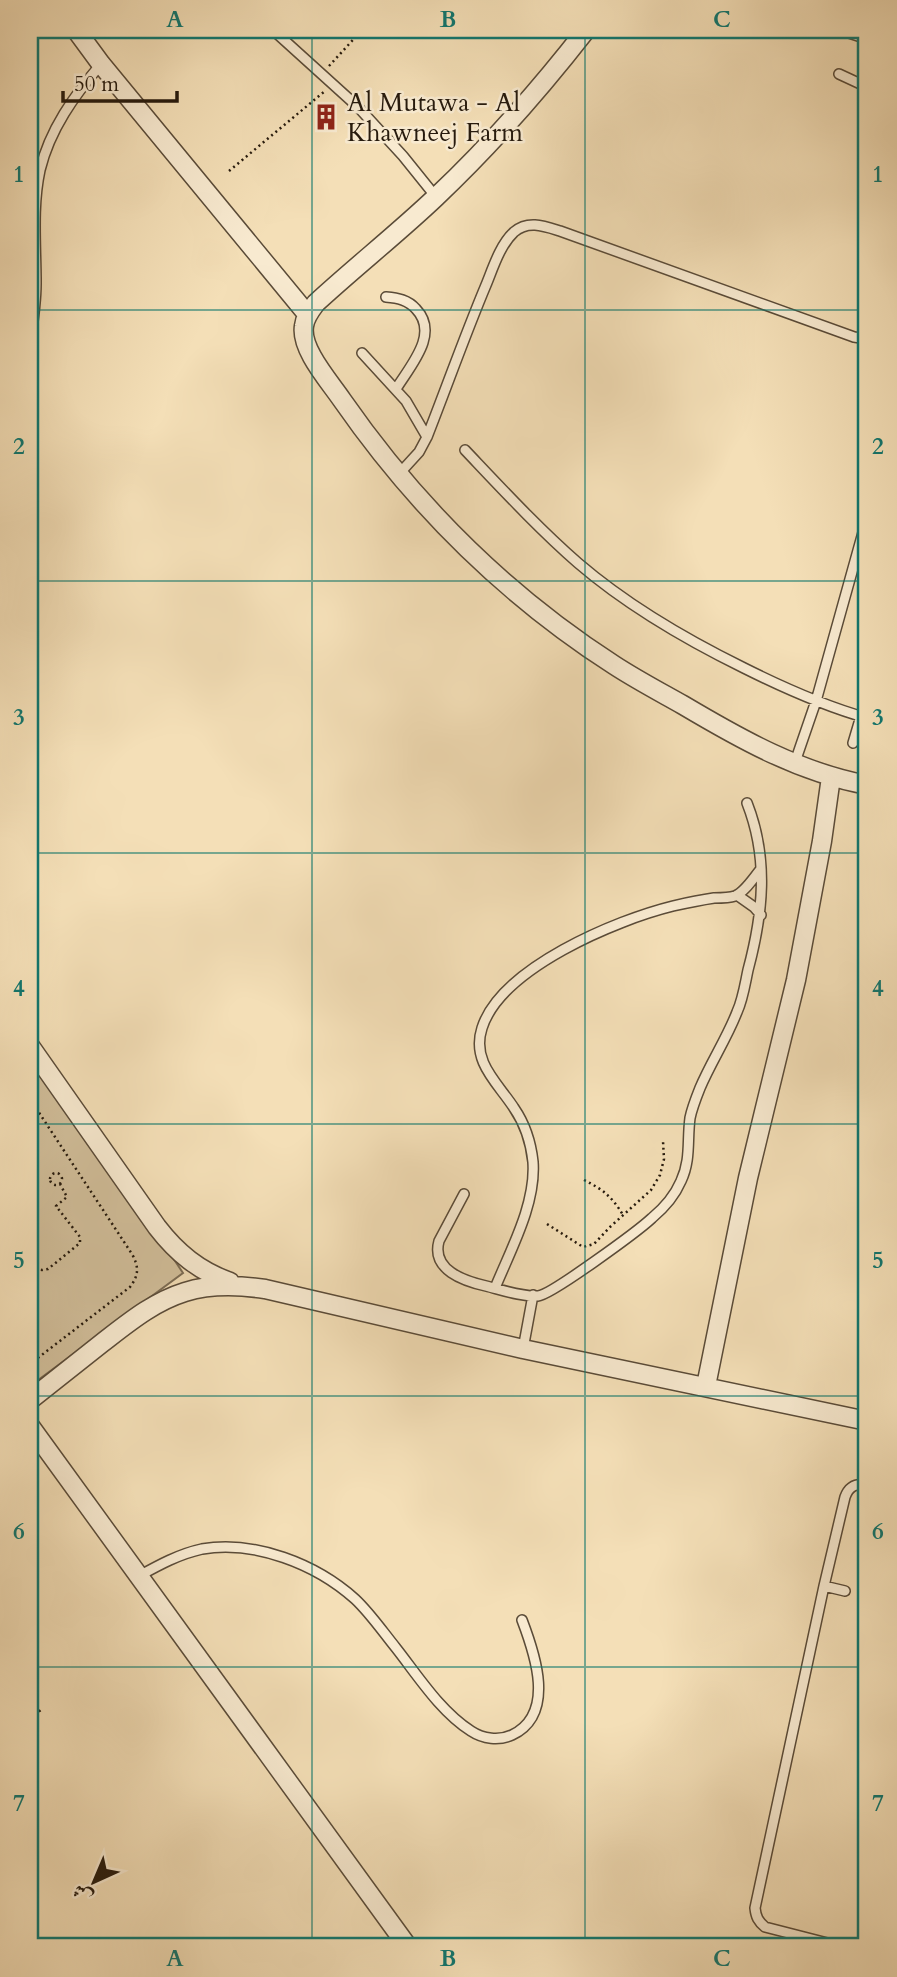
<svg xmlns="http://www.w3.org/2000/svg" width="897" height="1977" viewBox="0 0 897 1977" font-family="Cardo,Amiri,serif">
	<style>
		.green { fill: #d1be9a; stroke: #7c6c54; stroke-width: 2 }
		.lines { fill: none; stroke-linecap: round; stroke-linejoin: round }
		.lane-casing { stroke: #5a4b38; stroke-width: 12 }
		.street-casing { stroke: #5a4b38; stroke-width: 21 }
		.path { stroke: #261a0d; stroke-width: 2.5; stroke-dasharray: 2 3.5; stroke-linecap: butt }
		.lane { stroke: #f8ead0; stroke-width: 9 }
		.street { stroke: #f8ead0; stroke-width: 18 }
		.grid { fill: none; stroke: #0f766e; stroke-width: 2; stroke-opacity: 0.55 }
		.labels { text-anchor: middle; stroke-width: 5; stroke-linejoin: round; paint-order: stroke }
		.poi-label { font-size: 26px; fill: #261a0d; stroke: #f8ead0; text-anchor: start }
		.neatline { fill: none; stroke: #0f766e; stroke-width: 2.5 }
		.grid-label { font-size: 23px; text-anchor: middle; font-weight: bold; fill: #0f766e }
	</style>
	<rect width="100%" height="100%" fill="#f4dfb7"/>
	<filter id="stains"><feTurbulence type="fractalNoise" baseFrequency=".00286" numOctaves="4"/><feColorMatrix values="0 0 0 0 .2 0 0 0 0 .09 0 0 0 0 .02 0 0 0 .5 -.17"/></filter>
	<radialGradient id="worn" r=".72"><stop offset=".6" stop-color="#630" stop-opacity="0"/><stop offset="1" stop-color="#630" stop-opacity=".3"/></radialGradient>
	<path class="green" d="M 30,1041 L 183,1273 L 30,1386 Z"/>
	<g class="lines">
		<g class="lane-casing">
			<path id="lane" d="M 273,30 L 358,107 L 403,156 L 436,197
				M 840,30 L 867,39
				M 839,74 L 867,87
				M 386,297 C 398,298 408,300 416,309 C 440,334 410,366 396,389
				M 30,342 C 33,323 36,303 36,283 C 36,246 32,207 40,170 C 50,129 74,96 101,64
				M 362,353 L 406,401 L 427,437
				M 465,450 C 502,489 538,528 578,563 C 628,606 685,639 744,668 C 784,688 824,706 867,718
				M 398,475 L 419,452 L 427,437 C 447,386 465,335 486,285 C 493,268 500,245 514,232 C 528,220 544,226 560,231 L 854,337 L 867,339
				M 853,743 L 861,716
				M 794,765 L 816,701 L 867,518
				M 737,895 L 754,907 L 761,915
				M 464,1194 L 439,1241 C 431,1270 464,1281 486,1286 C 502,1290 522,1297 538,1296 C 551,1295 638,1231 652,1218 C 664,1208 675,1195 681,1181 C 691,1160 687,1140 690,1118 C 692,1108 696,1098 700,1088 C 711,1062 727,1038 737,1012 C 743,999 745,984 748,970 C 763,914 769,859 747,803
				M 495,1288 C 511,1249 536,1204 533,1162 C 531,1143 525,1124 514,1108 C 498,1083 471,1062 482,1028 C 501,968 616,920 673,906 C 686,903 700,900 714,898 C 721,898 729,898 735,896 C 745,892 754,877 761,869
				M 523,1349 L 533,1295
				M 139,1576 C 159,1565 179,1554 202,1549 C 255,1540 316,1564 355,1599 C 370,1613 383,1632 396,1648 C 418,1676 440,1711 471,1731 C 483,1739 499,1741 512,1735 C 556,1714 535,1654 522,1620
				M 824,1586 L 845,1591
				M 843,1947 L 765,1927 C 758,1921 756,1917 755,1908 L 824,1586 L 845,1497 C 849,1486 856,1483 867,1485"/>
		</g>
		<g class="street-casing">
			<path id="street" d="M 76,30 L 101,64 L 307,314
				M 586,30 C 540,89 491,145 436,197 C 397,234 355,267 316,303 C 310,311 305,317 304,326 C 300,349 330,382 342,400 C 415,505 507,596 614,665 C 637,680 660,692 683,705 C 742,740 799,772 867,785
				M 30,1046 L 157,1227 C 177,1253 199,1271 230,1282
				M 706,1386 L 748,1178 L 796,980 L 822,841 L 831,777
				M 30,1400 C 54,1381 78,1362 102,1343 C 128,1323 153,1302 185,1292 C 211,1284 238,1285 265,1289 L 523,1349 L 867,1421
				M 30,1426 L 408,1947"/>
		</g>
		<path class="path" d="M 329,66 L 362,30
			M 229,171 L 325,91
			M 30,1099 L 132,1254 C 139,1267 139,1275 130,1287 L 30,1364
			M50 1179a6 6 0 1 1 12 0a6 6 0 1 1-12 0Z
			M 584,1180 C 604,1190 612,1197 623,1215
			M 547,1224 L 583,1247 L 594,1244 L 610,1227 L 651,1190 L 660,1175 L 664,1159 L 663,1141
			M 30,1268 L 42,1270 L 48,1269 L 80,1243 L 80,1237 L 56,1206 L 67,1197 L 60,1184
			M 30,1718 L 41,1710"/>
		<use href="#lane" class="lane"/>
		<use href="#street" class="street"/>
	</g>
	<path class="grid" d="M 312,30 L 312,1947M 585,30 L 585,1947M 30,310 L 867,310M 30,581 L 867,581M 30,853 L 867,853M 30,1124 L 867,1124M 30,1396 L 867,1396M 30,1667 L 867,1667"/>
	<defs>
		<g id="building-bare" transform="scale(2.1)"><path d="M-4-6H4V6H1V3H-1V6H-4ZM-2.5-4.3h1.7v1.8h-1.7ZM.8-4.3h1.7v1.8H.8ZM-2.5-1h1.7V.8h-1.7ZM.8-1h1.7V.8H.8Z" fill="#8f2418" stroke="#f8ead0" stroke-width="2.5" paint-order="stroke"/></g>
	</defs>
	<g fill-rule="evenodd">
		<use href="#building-bare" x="326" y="117"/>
	</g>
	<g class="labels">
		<g class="poi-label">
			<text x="347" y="111">Al Mutawa - Al<tspan x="347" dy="30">Khawneej Farm</tspan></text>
		</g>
	</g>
	<rect width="897" height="1977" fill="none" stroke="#f4dfb7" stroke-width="77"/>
	<g transform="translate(94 1882) rotate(224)" stroke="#f8ead0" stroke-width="5" paint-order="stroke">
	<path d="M0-5L12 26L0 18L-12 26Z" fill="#261a0d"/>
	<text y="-10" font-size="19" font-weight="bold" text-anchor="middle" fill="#261a0d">ش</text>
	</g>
	<path d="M63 91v10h114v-10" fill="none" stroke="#261a0d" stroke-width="3.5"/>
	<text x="74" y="91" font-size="21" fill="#261a0d" stroke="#f8ead0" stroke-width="5" paint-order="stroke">50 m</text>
	<rect x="38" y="38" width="820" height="1900" class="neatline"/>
	<g class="grid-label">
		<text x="175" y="27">A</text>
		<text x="448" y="27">B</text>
		<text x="722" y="27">C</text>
		<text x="19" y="182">1</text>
		<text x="878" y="182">1</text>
		<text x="19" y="454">2</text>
		<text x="878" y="454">2</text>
		<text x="19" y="725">3</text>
		<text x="878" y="725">3</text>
		<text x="19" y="996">4</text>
		<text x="878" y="996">4</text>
		<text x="19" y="1268">5</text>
		<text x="878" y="1268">5</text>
		<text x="19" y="1539">6</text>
		<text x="878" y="1539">6</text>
		<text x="19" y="1811">7</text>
		<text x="878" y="1811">7</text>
		<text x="175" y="1966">A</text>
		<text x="448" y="1966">B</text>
		<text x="722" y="1966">C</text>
	</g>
	<rect width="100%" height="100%" filter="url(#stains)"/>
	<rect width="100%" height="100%" fill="url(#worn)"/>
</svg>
